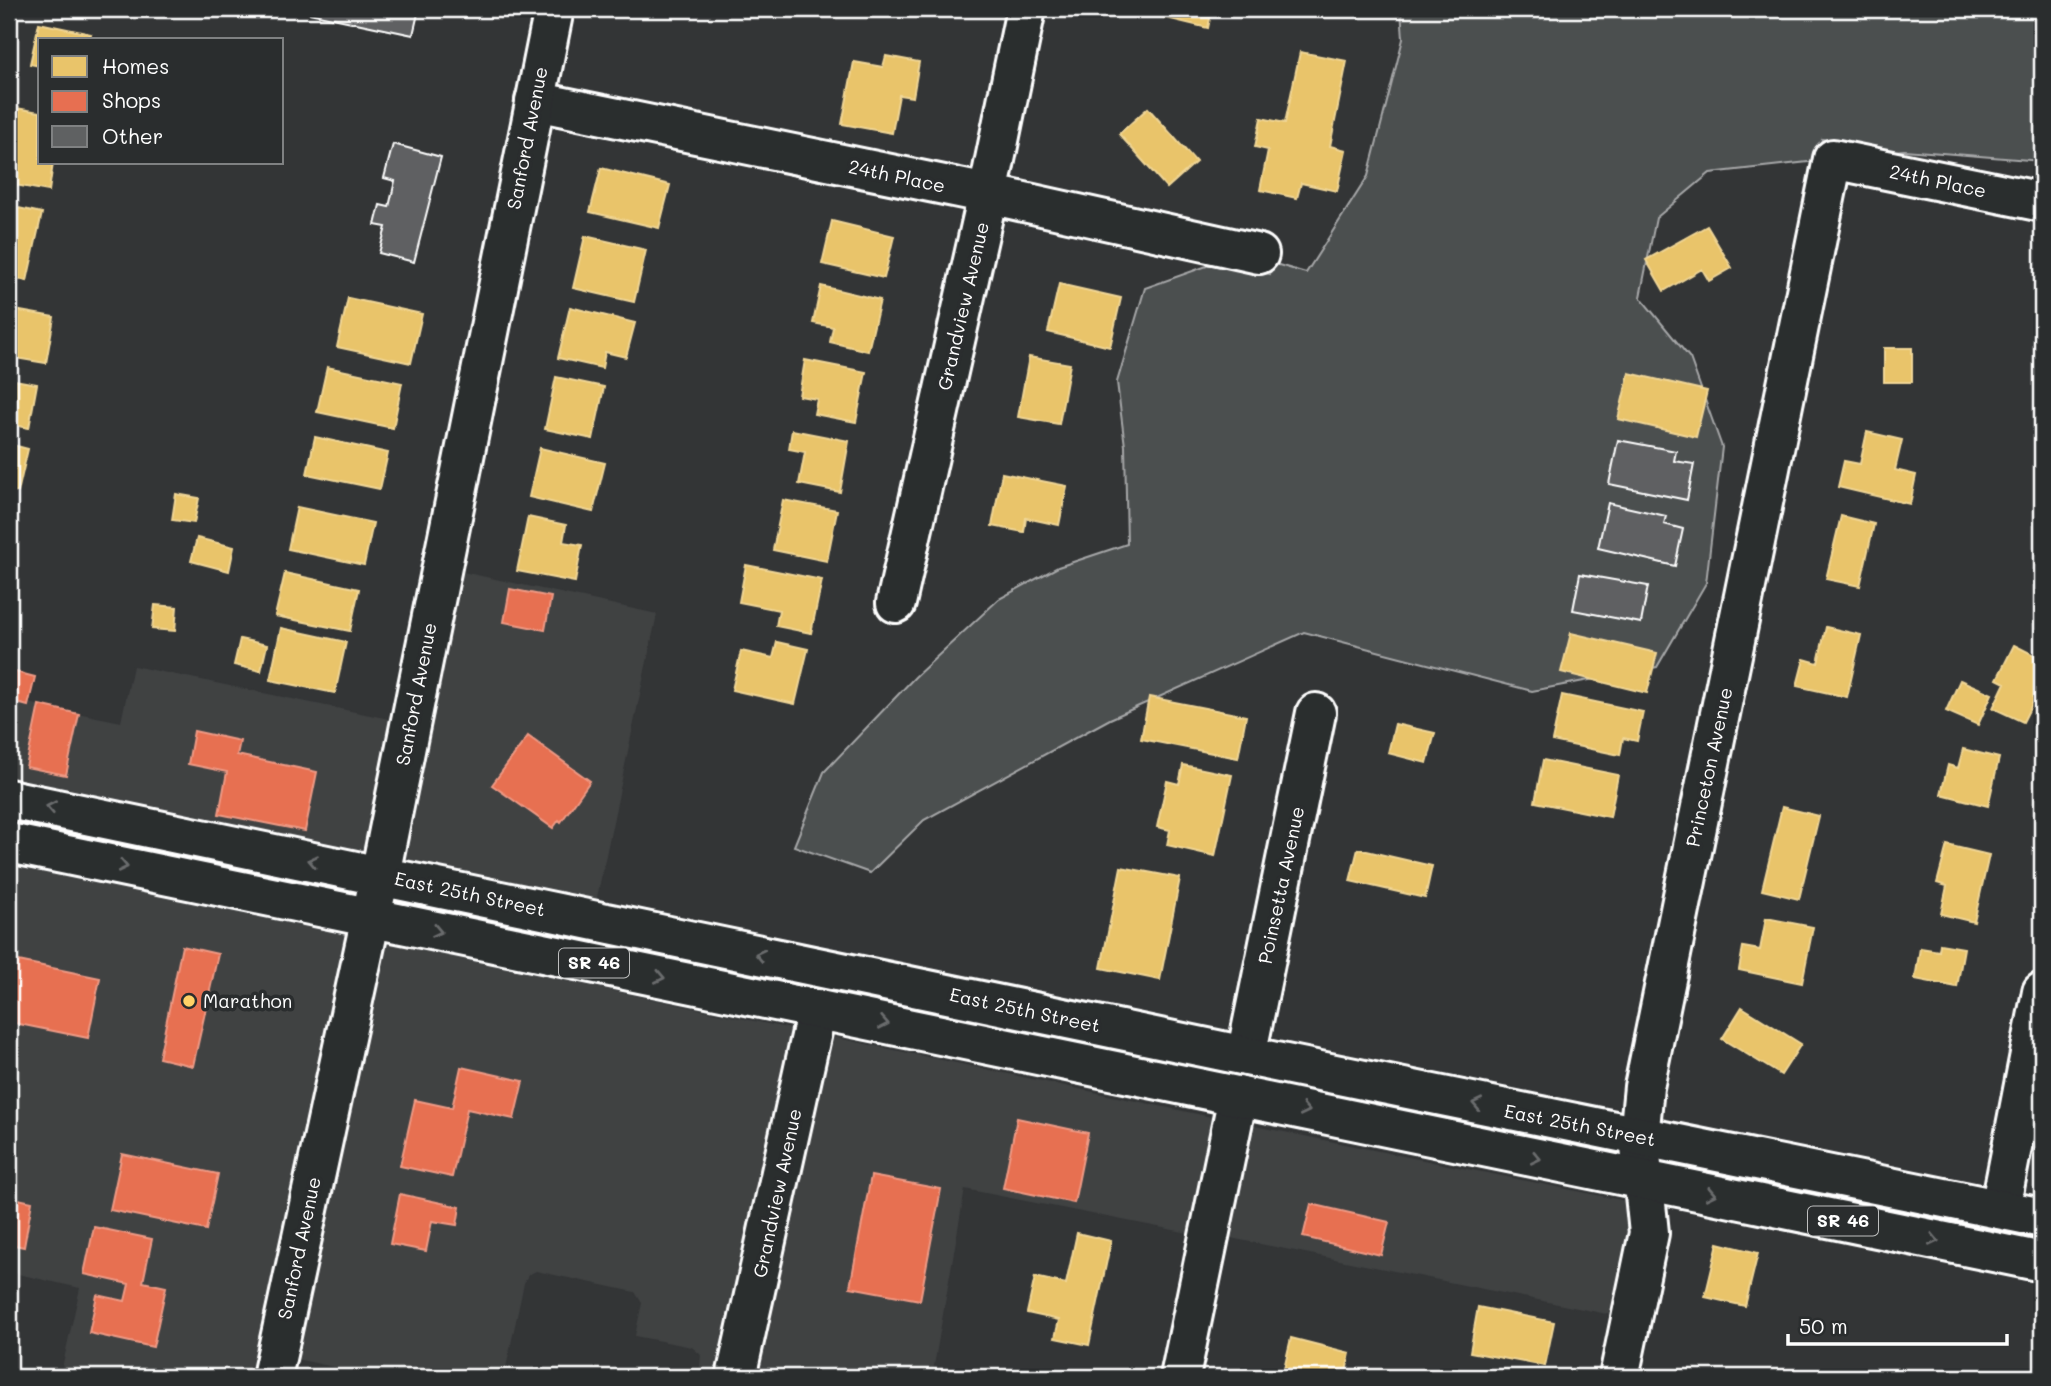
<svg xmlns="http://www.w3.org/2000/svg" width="2051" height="1386" viewBox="0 0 2051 1386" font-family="Mali,sans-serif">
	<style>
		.built { fill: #404243 }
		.green { fill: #4c4f50; stroke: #a6a7a8; stroke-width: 2 }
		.homes { fill: #e9c46a; stroke: #f0d697; stroke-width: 2 }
		.shops { fill: #e76f51; stroke: #ee9a85; stroke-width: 2 }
		.building { fill: #5f6162; stroke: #fff; stroke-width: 2 }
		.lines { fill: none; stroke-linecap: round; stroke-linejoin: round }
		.minor-casing { stroke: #fff; stroke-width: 44 }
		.major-casing { stroke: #fff; stroke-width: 44 }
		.minor { stroke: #2a2d2e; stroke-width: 38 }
		.major { stroke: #2a2d2e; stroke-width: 38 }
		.oneway { stroke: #6a6c6d }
		.poi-dot { fill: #ffd166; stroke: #2a2d2e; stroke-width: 2.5 }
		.labels { text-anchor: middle; stroke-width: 7; stroke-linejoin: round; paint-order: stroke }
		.shield { fill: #2a2d2e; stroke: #bfc0c0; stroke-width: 2 }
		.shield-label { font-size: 18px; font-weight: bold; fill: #fff }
		.street-label { font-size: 19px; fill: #fff; stroke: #2a2d2e }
		.poi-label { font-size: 19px; fill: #fff; stroke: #2a2d2e; text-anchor: start }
	</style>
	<rect width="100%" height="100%" fill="#333536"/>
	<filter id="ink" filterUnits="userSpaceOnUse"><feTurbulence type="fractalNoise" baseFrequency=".0143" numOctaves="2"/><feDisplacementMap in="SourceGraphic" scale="14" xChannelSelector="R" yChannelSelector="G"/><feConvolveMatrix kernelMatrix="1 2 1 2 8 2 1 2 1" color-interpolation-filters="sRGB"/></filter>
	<g filter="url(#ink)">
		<path class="built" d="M 458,571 L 657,614 L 596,902 L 396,859 Z
			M 133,666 L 394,720 L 365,856 L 9,781 L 9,699 L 121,722 Z
			M 9,864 L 347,935 L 255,1377 L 60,1377 L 80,1288 L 9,1272 Z
			M 385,942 L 796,1030 L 722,1377 L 699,1377 L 701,1355 L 692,1347 L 635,1336 L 642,1303 L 635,1292 L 536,1271 L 528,1275 L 524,1283 L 504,1377 L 382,1377 L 296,1359 Z
			M 828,1036 L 1216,1118 L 1194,1234 L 965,1189 L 932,1377 L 752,1377 Z
			M 1249,1125 L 1626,1201 L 1634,1233 L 1617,1316 L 1226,1237 Z"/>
		<path class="green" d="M 1401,9 L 2042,9 L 2042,161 L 1904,150 L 1886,152 L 1822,139 L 1817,161 L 1710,173 L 1656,218 L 1640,297 L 1690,358 L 1722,447 L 1706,583 L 1657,667 L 1532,691 L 1304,632 L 1110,719 L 924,820 L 870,873 L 794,846 L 824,772 L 915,677 L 999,599 L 1058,567 L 1127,544 L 1125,446 L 1117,382 L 1145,288 L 1218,262 L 1270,274 L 1272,263 L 1306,273 L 1368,176 L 1403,39 Z"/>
		<path class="homes" d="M 1151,9 L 1212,9 L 1208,28 L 1150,14 Z
			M 39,23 L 91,34 L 89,40 L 40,40 L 40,66 L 30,64 Z
			M 1300,52 L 1347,61 L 1330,146 L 1346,150 L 1337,191 L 1301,183 L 1297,198 L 1260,190 L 1268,150 L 1255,147 L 1261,118 L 1285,123 Z
			M 886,56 L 919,62 L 913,97 L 899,95 L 892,133 L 842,124 L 854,62 L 883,67 Z
			M 16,108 L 40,112 L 40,163 L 53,163 L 49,191 L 9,184 L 9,152 Z
			M 1148,108 L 1196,162 L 1167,188 L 1119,134 Z
			M 601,168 L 670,185 L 659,228 L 590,212 Z
			M 9,206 L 42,213 L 27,281 L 9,277 Z
			M 832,221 L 894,236 L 884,278 L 822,264 Z
			M 1707,226 L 1732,268 L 1709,281 L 1702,269 L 1664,291 L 1646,260 Z
			M 585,236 L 646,250 L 634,302 L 573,288 Z
			M 1059,284 L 1121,298 L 1110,347 L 1048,332 Z
			M 821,286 L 880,300 L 868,351 L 830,342 L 833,327 L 813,323 Z
			M 348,298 L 422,314 L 411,363 L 337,347 Z
			M 570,307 L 635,323 L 626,357 L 605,352 L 602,368 L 558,358 Z
			M 9,309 L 54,317 L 46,363 L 9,357 Z
			M 1884,348 L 1912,348 L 1912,382 L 1884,382 Z
			M 1029,357 L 1070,364 L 1059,424 L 1018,417 Z
			M 805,360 L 866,372 L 856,422 L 814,414 L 817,399 L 799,396 Z
			M 327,367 L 402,383 L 393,428 L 317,412 Z
			M 1629,373 L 1707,391 L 1696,437 L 1618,419 Z
			M 556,377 L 604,387 L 593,439 L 545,429 Z
			M 9,379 L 37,384 L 29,428 L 9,424 Z
			M 792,430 L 849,441 L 840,492 L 799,484 L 805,452 L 789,449 Z
			M 1867,432 L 1902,440 L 1895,470 L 1916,475 L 1910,504 L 1838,487 L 1844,461 L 1860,464 Z
			M 315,437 L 388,453 L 380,489 L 307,474 Z
			M 9,444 L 28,449 L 18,492 L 9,490 Z
			M 540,448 L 605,463 L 593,512 L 529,497 Z
			M 1002,473 L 1067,486 L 1059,525 L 1026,518 L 1024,532 L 992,526 Z
			M 176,494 L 199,498 L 194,523 L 172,520 Z
			M 783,500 L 837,510 L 827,561 L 773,550 Z
			M 297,507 L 373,523 L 364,565 L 288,549 Z
			M 1841,516 L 1874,524 L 1860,586 L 1826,579 Z
			M 528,517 L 566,525 L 563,542 L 582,545 L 575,582 L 517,571 Z
			M 197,538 L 234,547 L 229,571 L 191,561 Z
			M 746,565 L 822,580 L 811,633 L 776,626 L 779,610 L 739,602 Z
			M 285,573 L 359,589 L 350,631 L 275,616 Z
			M 155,605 L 177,607 L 175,631 L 152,629 Z
			M 1826,627 L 1861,635 L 1847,697 L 1797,686 L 1804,659 L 1818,663 Z
			M 281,628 L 346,642 L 335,693 L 270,680 Z
			M 1571,633 L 1657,653 L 1647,693 L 1561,672 Z
			M 240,639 L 267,645 L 261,671 L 234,665 Z
			M 777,642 L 808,649 L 795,704 L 732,690 L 741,651 L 773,658 Z
			M 2014,645 L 2042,659 L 2042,701 L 2035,698 L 2023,722 L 1993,708 L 2005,683 L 1997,679 Z
			M 1960,680 L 1992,694 L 1978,725 L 1946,711 Z
			M 1562,695 L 1643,712 L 1637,741 L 1623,738 L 1620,755 L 1552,741 Z
			M 1149,697 L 1246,716 L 1238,758 L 1141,739 Z
			M 1395,724 L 1435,733 L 1427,763 L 1388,753 Z
			M 1963,749 L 1999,758 L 1988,806 L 1941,794 L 1948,765 L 1958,768 Z
			M 1543,760 L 1618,775 L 1610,817 L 1535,802 Z
			M 1183,765 L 1232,775 L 1215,856 L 1167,845 L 1170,830 L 1157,827 L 1167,781 L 1179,784 Z
			M 1782,807 L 1819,816 L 1799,899 L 1762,890 Z
			M 1947,845 L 1989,855 L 1974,922 L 1941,914 L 1947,886 L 1937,883 Z
			M 1358,849 L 1432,866 L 1425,898 L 1350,881 Z
			M 1121,867 L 1180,878 L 1160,980 L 1101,968 Z
			M 1766,918 L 1813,927 L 1802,983 L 1739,970 L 1743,947 L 1760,950 Z
			M 1940,944 L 1964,948 L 1957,987 L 1915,979 L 1920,948 L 1939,951 Z
			M 1742,1007 L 1801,1044 L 1781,1075 L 1722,1039 Z
			M 1077,1233 L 1111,1241 L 1089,1345 L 1055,1338 L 1059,1320 L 1027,1313 L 1035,1277 L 1066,1284 Z
			M 1718,1243 L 1758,1253 L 1745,1306 L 1705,1297 Z
			M 1478,1307 L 1554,1322 L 1545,1366 L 1470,1352 Z
			M 1291,1338 L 1350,1353 L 1345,1377 L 1282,1377 Z"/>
		<path class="shops" d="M 510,589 L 551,597 L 545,630 L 504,622 Z
			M 12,671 L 35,677 L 28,706 L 9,701 L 9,686 Z
			M 39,705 L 79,714 L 66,775 L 26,767 Z
			M 194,731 L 240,741 L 237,755 L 317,772 L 305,831 L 219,814 L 227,772 L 188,764 Z
			M 528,736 L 590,781 L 561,822 L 559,820 L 553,828 L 492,785 Z
			M 182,946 L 218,954 L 193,1066 L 159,1058 Z
			M 9,959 L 100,978 L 88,1038 L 9,1022 Z
			M 461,1067 L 523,1081 L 514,1119 L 467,1109 L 452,1177 L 400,1166 L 415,1100 L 452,1108 Z
			M 1017,1118 L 1088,1133 L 1074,1203 L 1003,1188 Z
			M 122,1154 L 218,1174 L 206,1230 L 110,1210 Z
			M 871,1176 L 941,1189 L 920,1300 L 850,1287 Z
			M 400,1194 L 460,1207 L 457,1225 L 432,1221 L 426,1251 L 390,1244 Z
			M 9,1197 L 32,1202 L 24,1247 L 9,1244 Z
			M 1311,1204 L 1389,1222 L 1381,1255 L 1303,1237 Z
			M 94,1227 L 152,1239 L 143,1282 L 166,1287 L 153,1347 L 89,1333 L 97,1295 L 125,1301 L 129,1284 L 84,1274 Z"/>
		<path class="building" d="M 310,9 L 419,9 L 413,35 L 309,13 Z
			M 393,144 L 441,157 L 414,262 L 379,253 L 386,227 L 375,225 L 380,205 L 389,207 L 395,181 L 384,178 Z
			M 1618,440 L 1676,451 L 1674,461 L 1694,464 L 1687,500 L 1609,484 Z
			M 1608,503 L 1666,516 L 1664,524 L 1683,529 L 1675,566 L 1598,548 Z
			M 1580,574 L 1648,586 L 1641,623 L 1573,610 Z"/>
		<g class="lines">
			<g class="minor-casing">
				<path id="minor" d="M 535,101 L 988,194 L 1259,254
					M 896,603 L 988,194 L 1026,9
					M 1246,1056 L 1316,713
					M 2000,1209 L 2042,992
					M 736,1377 L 817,1009
					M 1180,1377 L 1238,1096
					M 1619,1377 L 1649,1233 L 1639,1137 L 1644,1087 L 1833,159 L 2042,202"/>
			</g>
			<g class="major-casing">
				<path id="major" d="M 9,799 L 1246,1056 L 2042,1218
					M 9,843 L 2042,1262
					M 272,1377 L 380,875 L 554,9"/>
			</g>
			<use href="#minor" class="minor"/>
			<use href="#major" class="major"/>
		</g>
		<defs><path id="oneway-chevron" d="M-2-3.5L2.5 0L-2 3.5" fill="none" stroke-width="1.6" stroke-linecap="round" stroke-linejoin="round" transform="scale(1.75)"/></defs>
		<g class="oneway">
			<use href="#oneway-chevron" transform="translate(51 807) rotate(-169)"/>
			<use href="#oneway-chevron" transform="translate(313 861) rotate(-168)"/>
			<use href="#oneway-chevron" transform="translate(123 866) rotate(12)"/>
			<use href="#oneway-chevron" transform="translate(437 931) rotate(12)"/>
			<use href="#oneway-chevron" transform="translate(760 955) rotate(-168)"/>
			<use href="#oneway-chevron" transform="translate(660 977) rotate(12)"/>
			<use href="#oneway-chevron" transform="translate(884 1023) rotate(11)"/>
			<use href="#oneway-chevron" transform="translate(1477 1104) rotate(-168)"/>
			<use href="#oneway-chevron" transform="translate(1305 1110) rotate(12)"/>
			<use href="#oneway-chevron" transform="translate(1536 1158) rotate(12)"/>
			<use href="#oneway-chevron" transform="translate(1711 1194) rotate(12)"/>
			<use href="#oneway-chevron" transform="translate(1934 1240) rotate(12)"/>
		</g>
	</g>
	<circle class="poi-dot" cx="189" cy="1001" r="7"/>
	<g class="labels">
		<g class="shield">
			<rect x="559" y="948.5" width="70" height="29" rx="5"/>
			<rect x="1808" y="1206.5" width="70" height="29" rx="5"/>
		</g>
		<g class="shield-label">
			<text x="594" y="969">SR 46</text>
			<text x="1843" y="1227">SR 46</text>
		</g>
		<g class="street-label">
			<text transform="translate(527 138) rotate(-79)" y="7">Sanford Avenue</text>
			<text transform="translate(897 176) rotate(12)" y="7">24th Place</text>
			<text transform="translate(1938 181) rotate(12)" y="7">24th Place</text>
			<text transform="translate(963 306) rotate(-77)" y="7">Grandview Avenue</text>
			<text transform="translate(416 694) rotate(-79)" y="7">Sanford Avenue</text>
			<text transform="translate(1709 767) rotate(-78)" y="7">Princeton Avenue</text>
			<text transform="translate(1281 885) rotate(-78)" y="7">Poinsetta Avenue</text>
			<text transform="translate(470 894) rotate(12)" y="7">East 25th Street</text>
			<text transform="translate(1025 1010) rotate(12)" y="7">East 25th Street</text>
			<text transform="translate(1580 1125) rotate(11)" y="7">East 25th Street</text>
			<text transform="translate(777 1193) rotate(-78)" y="7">Grandview Avenue</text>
			<text transform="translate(299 1248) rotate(-78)" y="7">Sanford Avenue</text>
		</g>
		<g class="poi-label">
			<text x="203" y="1008">Marathon</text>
		</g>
	</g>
	<rect width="2051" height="1386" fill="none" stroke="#2a2d2e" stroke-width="35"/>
	<rect x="18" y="18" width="2016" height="1351" fill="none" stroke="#fff" stroke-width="2.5" filter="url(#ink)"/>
	<rect x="38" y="38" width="245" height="126" fill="#2a2d2e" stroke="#7f8182" stroke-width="2"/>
	<rect x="52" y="56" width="35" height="21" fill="#e9c46a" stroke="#7f8182" stroke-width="2"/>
	<text x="102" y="74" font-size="21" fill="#ffffff">Homes</text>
	<rect x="52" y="91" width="35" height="21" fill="#e76f51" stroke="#7f8182" stroke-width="2"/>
	<text x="102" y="108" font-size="21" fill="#ffffff">Shops</text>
	<rect x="52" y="126" width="35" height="21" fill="#5f6162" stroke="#7f8182" stroke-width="2"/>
	<text x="102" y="144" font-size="21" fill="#ffffff">Other</text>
	<path d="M1788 1334v10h219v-10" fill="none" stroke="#ffffff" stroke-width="3.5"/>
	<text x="1799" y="1334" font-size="21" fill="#ffffff" stroke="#2a2d2e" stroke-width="5" paint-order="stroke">50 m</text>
</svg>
